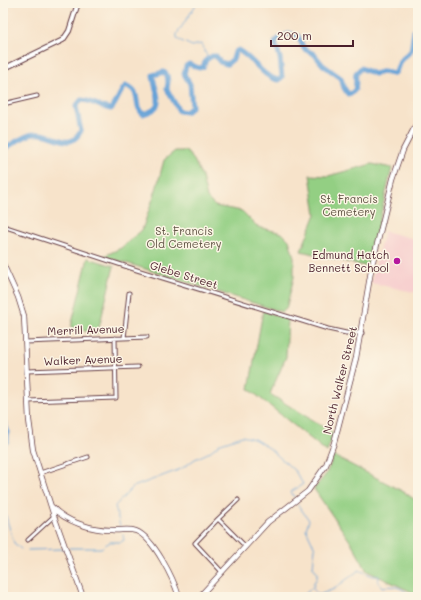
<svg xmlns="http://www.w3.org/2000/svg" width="421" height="600" viewBox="0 0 421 600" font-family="Mali,sans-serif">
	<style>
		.built { fill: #f7d0cf }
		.green { fill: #93cf83; stroke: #6e7757 }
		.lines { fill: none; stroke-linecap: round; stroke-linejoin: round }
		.stream { stroke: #66a2d7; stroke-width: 1 }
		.river { stroke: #66a2d7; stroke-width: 5 }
		.minor-casing { stroke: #643c43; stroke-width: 5 }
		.tertiary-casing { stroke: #643c43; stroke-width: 6 }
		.secondary-casing { stroke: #643c43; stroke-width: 6 }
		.minor { stroke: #fff; stroke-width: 3 }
		.tertiary { stroke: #fff; stroke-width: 4 }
		.secondary { stroke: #fff; stroke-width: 4.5 }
		.poi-dot { fill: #b5179e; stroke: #fcf5e5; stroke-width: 1.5 }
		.labels { text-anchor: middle; stroke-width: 3; stroke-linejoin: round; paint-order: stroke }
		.park-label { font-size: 11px; fill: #605445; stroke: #fcf5e5 }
		.poi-label { font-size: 11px; fill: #4a1f2b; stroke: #fcf5e5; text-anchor: end }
		.street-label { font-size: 11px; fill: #4a1f2b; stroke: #fcf5e5 }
	</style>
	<rect width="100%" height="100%" fill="#fcf5e5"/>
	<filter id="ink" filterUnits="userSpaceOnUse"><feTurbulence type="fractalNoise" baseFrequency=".025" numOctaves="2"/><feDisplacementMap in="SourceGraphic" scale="8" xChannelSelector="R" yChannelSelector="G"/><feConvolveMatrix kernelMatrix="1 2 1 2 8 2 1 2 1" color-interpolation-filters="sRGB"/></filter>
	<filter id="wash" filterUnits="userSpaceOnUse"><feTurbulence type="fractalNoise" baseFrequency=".012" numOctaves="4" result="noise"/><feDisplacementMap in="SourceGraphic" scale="16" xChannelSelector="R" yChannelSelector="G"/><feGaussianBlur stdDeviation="0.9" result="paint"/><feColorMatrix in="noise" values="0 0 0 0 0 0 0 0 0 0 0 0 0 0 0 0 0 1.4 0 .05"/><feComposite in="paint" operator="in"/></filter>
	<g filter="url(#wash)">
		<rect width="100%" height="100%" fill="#f7e3ca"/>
		<path class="built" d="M 418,227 L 418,293 L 371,283 L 384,231 L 415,239 Z"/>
		<path class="green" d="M 175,151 L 186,151 L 194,160 L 202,177 L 207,198 L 215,206 L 242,211 L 258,227 L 282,233 L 289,240 L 294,257 L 294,277 L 286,309 L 282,312 L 104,256 L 121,248 L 142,230 L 156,190 L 164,160 Z
			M 372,164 L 392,168 L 368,267 L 301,251 L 316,214 L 310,175 L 328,176 Z
			M 88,258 L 114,266 L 98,332 L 95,334 L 71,327 Z
			M 263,311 L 288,319 L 286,357 L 270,394 L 333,433 L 327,452 L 249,389 Z
			M 334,456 L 404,492 L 418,502 L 418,595 L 367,571 L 352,544 L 314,489 L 326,474 Z"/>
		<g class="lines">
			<path class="stream" d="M 197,3 L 177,34 L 177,39 L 192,46 L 201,44 L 208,58
				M 3,507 L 14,543 L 21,549
				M 120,526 L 115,506 L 133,487 L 181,469 L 195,459 L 208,453 L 221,443 L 242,436 L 254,439 L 269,448 L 295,471 L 303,484 L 291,492 L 294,497
				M 70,548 L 101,548 L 110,542 L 121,542 L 124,540 L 123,535
				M 28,550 L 63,549
				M 312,588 L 319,595 L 334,589 L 359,570 L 373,576 L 379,576 L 378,582 L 382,587 C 393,585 404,587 410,597
				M 298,597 L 305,594 L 314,586 L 313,584 L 317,578 L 317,572 L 313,567 L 315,548 L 306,529 L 309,520 L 298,505"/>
			<path class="river" d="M 3,149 C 12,145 24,135 34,134 C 55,131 68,154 81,131 L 76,106 L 81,100 C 92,100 100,108 111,109 C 118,102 118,93 126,86 C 143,92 132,105 143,114 C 169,108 154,92 153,75 L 164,72 L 167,75 L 168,82 L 167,89 L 179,111 L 186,112 L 192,107 L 190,84 L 184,74 L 186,66 L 189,64 L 199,68 L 203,67 L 206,60 L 212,56 L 216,56 L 220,62 L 227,64 L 233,59 L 235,52 L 238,50 C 253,58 263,78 279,80 L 282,77 L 280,58 L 275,43 C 280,36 290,31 298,36 L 304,49 L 314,54 L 323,65 L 341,78 L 344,88 L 348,94 C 360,92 354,81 356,73 L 361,68 L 374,74 L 385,71 L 392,74 L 396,72 L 400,61 L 411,51 L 414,31 L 418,27
				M 3,420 L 7,430 L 7,441 L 3,444"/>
		</g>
	</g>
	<g filter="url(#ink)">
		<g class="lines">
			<g class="minor-casing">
				<path id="minor" d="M 3,104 L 37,96
					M 3,226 L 137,270 L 328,329 L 346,333 L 362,333
					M 124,338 L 129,293
					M 26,342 L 147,337
					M 27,371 L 138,367
					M 28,401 L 116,398 L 115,338
					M 40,473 L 88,457
					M 218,519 L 238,500
					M 28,540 L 54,516
					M 222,572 L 195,543 L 218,519 L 245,546"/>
			</g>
			<g class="tertiary-casing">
				<path id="tertiary" d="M 3,69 L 63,40 L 69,31 L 78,3"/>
			</g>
			<g class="secondary-casing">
				<path id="secondary" d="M 3,264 L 18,297 L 24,316 L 29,420 L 33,450 L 54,516 L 83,597
					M 52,507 C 66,522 92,530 112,530 C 120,531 128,528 136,531 C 154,538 174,580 179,597
					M 199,597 L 268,522 L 308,491 L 326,465 L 334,443 L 356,358 L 372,265 L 393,179 L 403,150 L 418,121"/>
			</g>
			<use href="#minor" class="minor"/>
			<use href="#tertiary" class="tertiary"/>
			<use href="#secondary" class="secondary"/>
		</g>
	</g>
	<circle class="poi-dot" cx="397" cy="261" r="4"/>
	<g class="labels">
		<g class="park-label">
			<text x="349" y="203">St. Francis<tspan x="349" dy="13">Cemetery</tspan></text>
			<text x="184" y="235">St. Francis<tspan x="184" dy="13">Old Cemetery</tspan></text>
		</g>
		<g class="poi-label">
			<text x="389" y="259">Edmund Hatch<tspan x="389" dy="13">Bennett School</tspan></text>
		</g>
		<g class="street-label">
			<text transform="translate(184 275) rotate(17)" y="4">Glebe Street</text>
			<text transform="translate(86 330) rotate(-2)" y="4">Merrill Avenue</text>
			<text transform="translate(83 360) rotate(-2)" y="4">Walker Avenue</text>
			<text transform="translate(340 380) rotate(-76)" y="4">North Walker Street</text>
		</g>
	</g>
	<rect width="421" height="600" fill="none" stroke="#fcf5e5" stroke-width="16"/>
	<path d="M271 40v6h82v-6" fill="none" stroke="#4a1f2b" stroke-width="2"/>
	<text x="277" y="40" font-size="12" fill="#4a1f2b" stroke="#fcf5e5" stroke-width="3" paint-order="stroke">200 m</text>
</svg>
